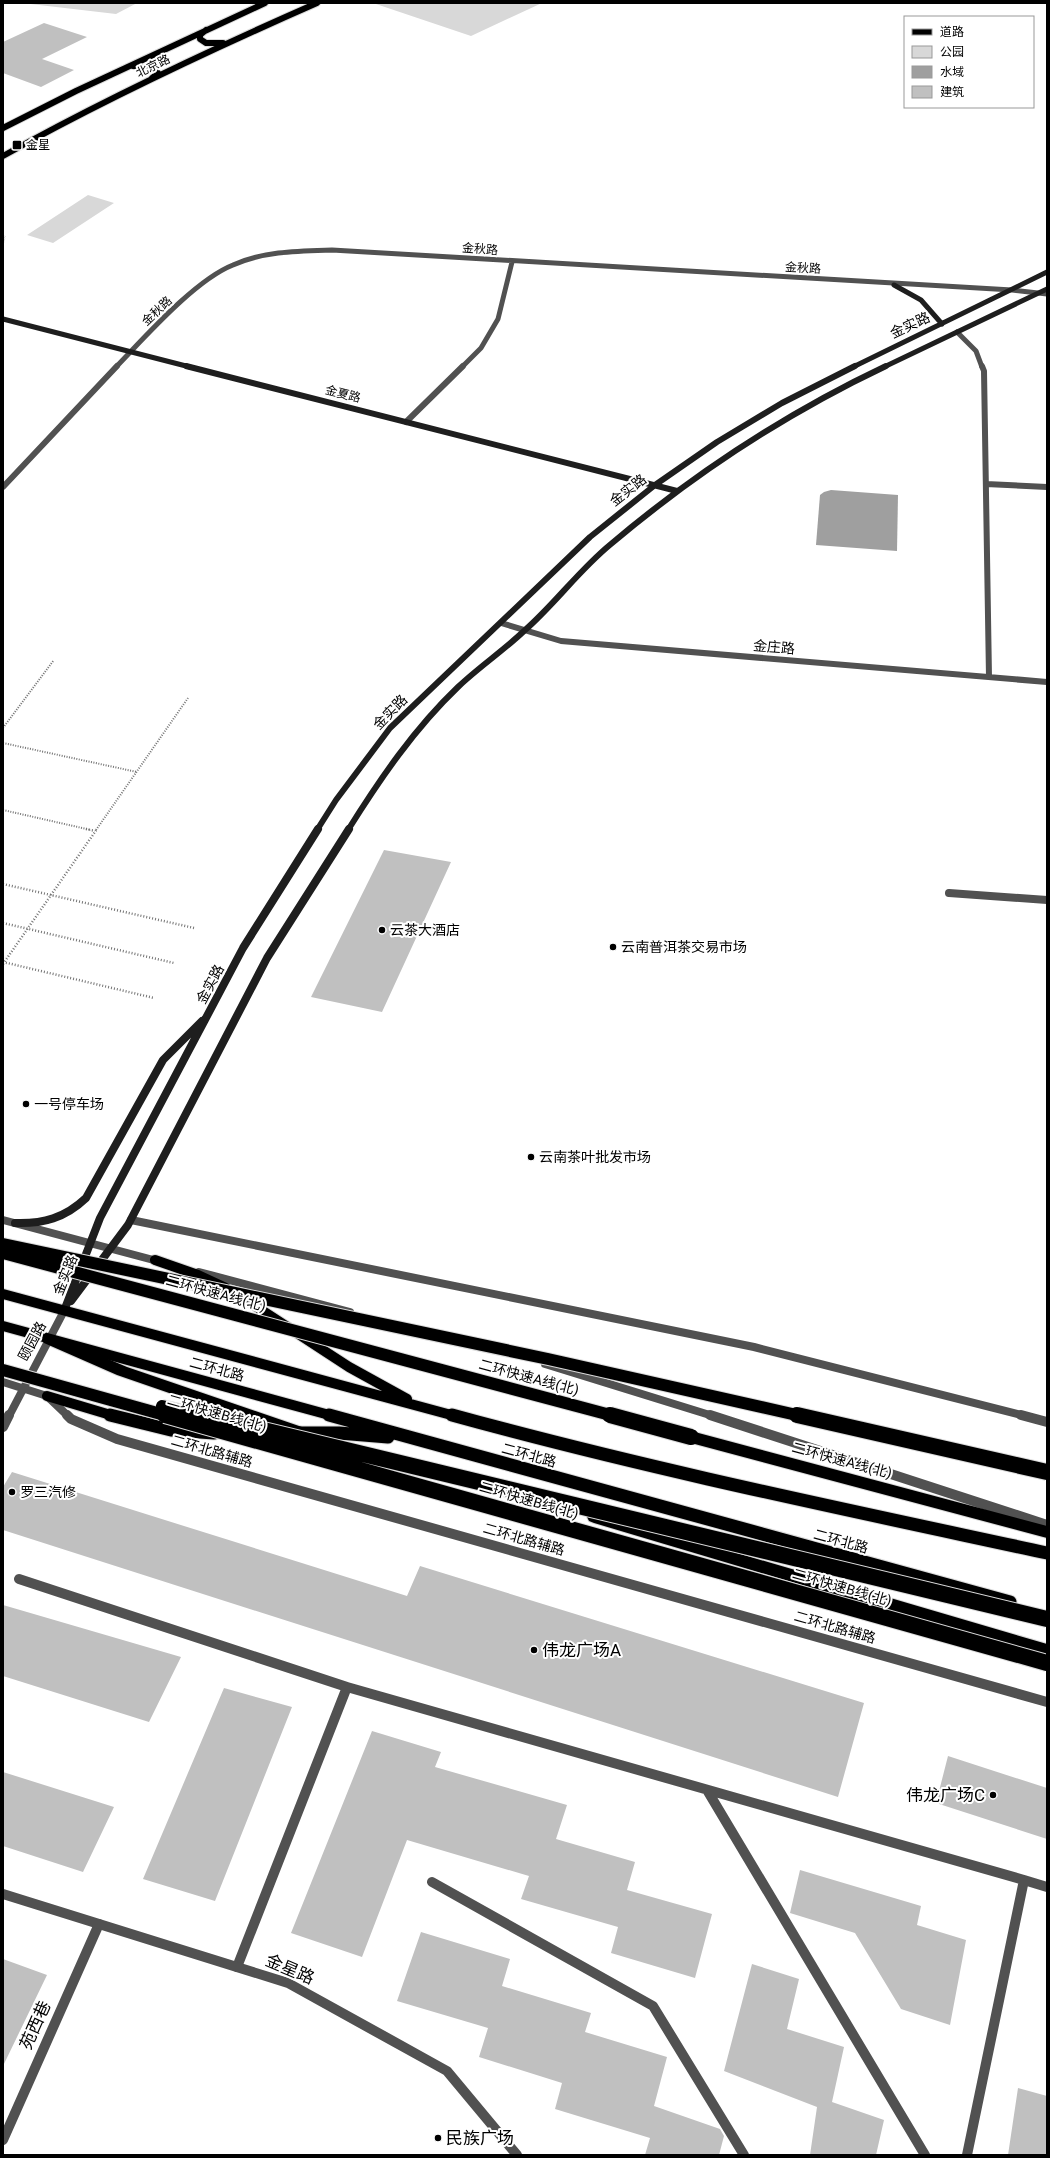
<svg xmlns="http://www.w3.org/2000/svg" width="1050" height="2158" viewBox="0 0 1050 2158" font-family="Roboto,'Noto Sans SC',sans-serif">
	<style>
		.green { fill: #d8d8d8 }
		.water { fill: #9f9f9f }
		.building { fill: #c0c0c0 }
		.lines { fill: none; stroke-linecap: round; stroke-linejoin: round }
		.primary-far2-casing { stroke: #dbdbdb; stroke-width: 8 }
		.primary-far1-casing { stroke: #dbdbdb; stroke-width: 12 }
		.primary-casing { stroke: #dbdbdb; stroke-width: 15 }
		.highway-casing { stroke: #dbdbdb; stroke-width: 2 }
		.path-far2 { stroke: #737373; stroke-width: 1.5; stroke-dasharray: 0.5 1.5; stroke-linecap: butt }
		.path-far1 { stroke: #737373; stroke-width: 2; stroke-dasharray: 1 1.5; stroke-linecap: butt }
		.path { stroke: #737373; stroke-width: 2.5; stroke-dasharray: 1 2; stroke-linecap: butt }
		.lane { stroke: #515151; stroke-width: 10 }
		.street-far3 { stroke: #515151; stroke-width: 5 }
		.street-far2 { stroke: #515151; stroke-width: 6 }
		.street-far1 { stroke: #515151; stroke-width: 8 }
		.street { stroke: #515151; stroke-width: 10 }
		.secondary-far2 { stroke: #1e1e1e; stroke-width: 5 }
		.secondary-far1 { stroke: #1e1e1e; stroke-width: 6 }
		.secondary { stroke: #1e1e1e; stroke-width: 8 }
		.primary-far2 { stroke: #000; stroke-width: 6 }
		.primary-far1 { stroke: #000; stroke-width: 10 }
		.primary { stroke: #000; stroke-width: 13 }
		.highway { fill: #000; fill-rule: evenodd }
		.highway-bridge-far1-casing { stroke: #dbdbdb; stroke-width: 14; stroke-linecap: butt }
		.highway-bridge-casing { stroke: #dbdbdb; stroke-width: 18; stroke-linecap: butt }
		.highway-bridge-far1 { stroke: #000; stroke-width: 12 }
		.highway-bridge { stroke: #000; stroke-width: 16 }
		.poi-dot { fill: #000; stroke: #fff; stroke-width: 1.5 }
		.labels { text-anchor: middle; stroke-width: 4; stroke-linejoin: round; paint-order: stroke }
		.far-street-label { font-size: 12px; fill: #000; stroke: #fff }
		.far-poi-label { font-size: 12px; fill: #000; stroke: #fff; text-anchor: start }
		.street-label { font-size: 14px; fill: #000; stroke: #fff }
		.poi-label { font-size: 14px; fill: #000; stroke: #fff; text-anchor: start }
		.near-poi-label { font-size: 17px; fill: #000; stroke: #fff; text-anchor: start }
		.near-street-label { font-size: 17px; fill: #000; stroke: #fff }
	</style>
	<rect width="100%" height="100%" fill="#fff"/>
	<path class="green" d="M 22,3 L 137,3 L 116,14 Z
		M 373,3 L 542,3 L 471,36 Z
		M 88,195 L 114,203 L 53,243 L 27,235 Z"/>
	<path class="water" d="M 831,490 L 898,495 L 897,551 L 816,545 L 820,495 L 824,492 Z"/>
	<path class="building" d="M 44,23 L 87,37 L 42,59 L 74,70 L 41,87 L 3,73 L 3,42 Z
		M 384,850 L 451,862 L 382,1012 L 311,997 Z
		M 12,1472 L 407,1596 L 420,1566 L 864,1703 L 838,1797 L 3,1530 L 3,1487 Z
		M 3,1605 L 181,1657 L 149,1722 L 3,1676 Z
		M 224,1688 L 292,1707 L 215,1901 L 143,1879 Z
		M 372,1731 L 441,1752 L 435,1767 L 567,1805 L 556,1839 L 635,1862 L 627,1890 L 712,1914 L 695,1978 L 611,1953 L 618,1927 L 521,1899 L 529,1876 L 407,1840 L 362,1957 L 291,1933 Z
		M 948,1756 L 1047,1788 L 1047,1839 L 936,1803 Z
		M 3,1772 L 114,1807 L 83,1872 L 3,1846 Z
		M 800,1870 L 921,1906 L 917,1925 L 966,1940 L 950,2025 L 901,2009 L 855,1933 L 790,1913 Z
		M 421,1932 L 510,1959 L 502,1986 L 591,2013 L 585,2032 L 667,2057 L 654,2106 L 720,2129 L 724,2136 L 719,2155 L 645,2155 L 650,2138 L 555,2109 L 562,2083 L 479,2057 L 488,2028 L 397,2001 Z
		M 3,1959 L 47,1975 L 3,2066 Z
		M 752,1964 L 799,1979 L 787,2029 L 844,2047 L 832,2102 L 884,2120 L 876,2155 L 810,2155 L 817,2107 L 724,2071 Z
		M 1018,2088 L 1047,2096 L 1047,2155 L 1008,2155 Z"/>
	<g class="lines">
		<g class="primary-far2-casing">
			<path id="primary-far2" d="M 206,30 L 200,35 L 200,39 L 206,43 L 223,43
				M 133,66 L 154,68 L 158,73 L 152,78
				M 3,128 L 76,91 L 265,3
				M 3,156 C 105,99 210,50 317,3"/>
		</g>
		<g class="primary-far1-casing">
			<path id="primary-far1" d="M 155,1260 L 198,1275 L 226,1288
				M 3,1294 L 455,1416
				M 240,1296 L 349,1367 L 407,1399
				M 3,1326 L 333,1416
				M 47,1396 L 114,1416"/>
		</g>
		<g class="primary-casing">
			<path id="primary" d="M 110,1415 L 171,1430 L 214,1433
				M 329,1415 L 1010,1602
				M 452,1415 C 648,1469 848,1510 1047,1553
				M 294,1433 L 339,1433 L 388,1437"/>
		</g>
		<g class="highway-casing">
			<path id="highway" d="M 49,1334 L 127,1367 L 302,1427 L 304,1431 L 302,1435 L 297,1437 L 117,1375 L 44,1343 L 42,1339 L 44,1335 Z
				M 691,1431 L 1047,1526 L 1047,1538 L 691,1443 L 686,1441 L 684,1437 L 686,1433 Z
				M 594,1511 L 1047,1644 L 1047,1658 L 594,1523 L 589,1521 L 587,1517 L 589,1513 Z"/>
		</g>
		<path class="path-far2" d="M 3,244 L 5,236"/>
		<path class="path-far1" d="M 3,728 L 54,660
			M 3,743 L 137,772
			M 3,810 L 91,830
			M 96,830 L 188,698"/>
		<path class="path" d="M 86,829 L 95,831
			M 3,884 L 194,928
			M 3,923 L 174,963
			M 3,962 L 154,998
			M 3,964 L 97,829"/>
		<path class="lane" d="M 19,1579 L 347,1687
			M 707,1790 L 925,2155
			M 1024,1880 L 1047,1887
			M 432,1882 L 653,2006 L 744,2155
			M 237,1967 L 347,1687 L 1024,1880 L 967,2155
			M 3,2140 L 99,1924"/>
		<path class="street-far3" d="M 957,332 L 976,351 L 982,367
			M 116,367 C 145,337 195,280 233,265 C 264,251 299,251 332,250 L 1012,290 L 1047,294
			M 462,367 L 481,348 L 498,319 L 512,262"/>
		<path class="street-far2" d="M 982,366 L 984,371 L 989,677
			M 406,422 L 463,366
			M 986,484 L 1047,487
			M 3,487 L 117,366
			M 501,623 L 561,641 L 1047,682"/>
		<path class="street-far1" d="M 949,893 L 1047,900
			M 3,1220 L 161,1262
			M 131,1220 L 754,1347 L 1025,1416
			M 199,1272 L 350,1312
			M 545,1364 L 713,1416
			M 3,1382 L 47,1396 L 68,1416
			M 9,1416 L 64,1311"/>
		<path class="street" d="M 67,1415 L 71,1419 L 117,1439 L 1047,1702
			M 710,1415 L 1047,1525
			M 1021,1415 L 1047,1422
			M 3,1427 L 9,1415
			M 3,1894 L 288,1983 L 447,2071 L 517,2155"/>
		<path class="secondary-far2" d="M 894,285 L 921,300 L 942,324
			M 3,319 L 190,367
			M 853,367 L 1047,272
			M 884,367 L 1047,289"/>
		<path class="secondary-far1" d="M 186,366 L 677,491
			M 317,830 L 336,800 L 390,728 L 590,537 L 655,485 L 717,442 L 782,403 L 855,366
			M 348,830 C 380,779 414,729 458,687 C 479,667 503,651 524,631 C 555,604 579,570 611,544 C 695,473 787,413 886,366"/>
		<path class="secondary" d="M 15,1223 C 43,1224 65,1218 86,1198 L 163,1060 L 202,1021
			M 71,1301 L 128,1225 L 267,958 L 349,829
			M 64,1311 L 100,1218 L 243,948 L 318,829"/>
		<use href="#primary-far2" class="primary-far2"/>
		<use href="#primary-far1" class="primary-far1"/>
		<use href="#primary" class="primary"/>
		<use href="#highway" class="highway"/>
		<g class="highway-bridge-far1-casing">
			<path id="highway-bridge-far1" d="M 3,1244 L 548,1359 L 801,1416
				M 3,1253 L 614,1416
				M 3,1370 L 168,1416
				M 162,1406 L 205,1416"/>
		</g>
		<g class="highway-bridge-casing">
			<path id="highway-bridge" d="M 165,1415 L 1047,1663
				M 201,1415 L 1047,1619
				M 610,1415 L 691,1437
				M 797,1415 L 1047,1472"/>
		</g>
		<use href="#highway-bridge-far1" class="highway-bridge-far1"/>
		<use href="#highway-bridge" class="highway-bridge"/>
	</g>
	<g class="poi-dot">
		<rect x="12" y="140" width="10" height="10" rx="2"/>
		<circle cx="382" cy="930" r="4"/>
		<circle cx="613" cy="947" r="4"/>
		<circle cx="26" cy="1104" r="4"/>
		<circle cx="531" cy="1157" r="4"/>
		<circle cx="12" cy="1492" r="4"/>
		<circle cx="534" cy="1650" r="4"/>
		<circle cx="993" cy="1795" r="4"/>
		<circle cx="438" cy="2138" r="4"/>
	</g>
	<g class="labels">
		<g class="far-street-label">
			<text transform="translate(153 66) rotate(-26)" y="4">北京路</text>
			<text transform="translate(480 249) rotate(4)" y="4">金秋路</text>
			<text transform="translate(803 268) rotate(3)" y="4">金秋路</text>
			<text transform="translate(157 311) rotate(-43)" y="4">金秋路</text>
			<text transform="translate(343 394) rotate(14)" y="4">金夏路</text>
		</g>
		<g class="far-poi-label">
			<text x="26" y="149">金星</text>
		</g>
		<g class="street-label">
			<text transform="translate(910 325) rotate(-25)" y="5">金实路</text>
			<text transform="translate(628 490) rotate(-38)" y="5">金实路</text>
			<text transform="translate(774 647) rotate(5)" y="5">金庄路</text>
			<text transform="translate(390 712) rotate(-46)" y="5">金实路</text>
			<text transform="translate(210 984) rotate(-62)" y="5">金实路</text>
			<text transform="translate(65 1275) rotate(-68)" y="5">金实路</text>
			<text transform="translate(216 1293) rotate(15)" y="5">二环快速A线(北)</text>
			<text transform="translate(32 1341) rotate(-62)" y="5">颐园路</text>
			<text transform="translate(217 1369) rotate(15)" y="5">二环北路</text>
			<text transform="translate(529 1377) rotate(15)" y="5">二环快速A线(北)</text>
			<text transform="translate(217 1413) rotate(16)" y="5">二环快速B线(北)</text>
			<text transform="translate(212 1451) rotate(16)" y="5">二环北路辅路</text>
			<text transform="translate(529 1455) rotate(15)" y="5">二环北路</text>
			<text transform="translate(842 1460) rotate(15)" y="5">二环快速A线(北)</text>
			<text transform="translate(529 1500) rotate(16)" y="5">二环快速B线(北)</text>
			<text transform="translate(524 1539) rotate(16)" y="5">二环北路辅路</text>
			<text transform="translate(841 1541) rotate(15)" y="5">二环北路</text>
			<text transform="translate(842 1587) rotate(16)" y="5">二环快速B线(北)</text>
			<text transform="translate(835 1627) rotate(16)" y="5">二环北路辅路</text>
		</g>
		<g class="poi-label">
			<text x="390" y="935">云茶大酒店</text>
			<text x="621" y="952">云南普洱茶交易市场</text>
			<text x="34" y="1109">一号停车场</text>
			<text x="539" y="1162">云南茶叶批发市场</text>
			<text x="20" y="1497">罗三汽修</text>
		</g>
		<g class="near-poi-label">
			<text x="542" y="1656">伟龙广场A</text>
			<text x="985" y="1801" text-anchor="end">伟龙广场C</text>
			<text x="446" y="2144">民族广场</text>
		</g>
		<g class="near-street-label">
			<text transform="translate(290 1969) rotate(23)" y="6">金星路</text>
			<text transform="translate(35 2025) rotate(-66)" y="6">苑西巷</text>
		</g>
	</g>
	<rect width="1050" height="2158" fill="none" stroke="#000000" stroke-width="8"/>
	<rect x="904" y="16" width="130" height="92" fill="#ffffff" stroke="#999999"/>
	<rect x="912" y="29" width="20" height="6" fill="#000000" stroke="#999999"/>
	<text x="940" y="36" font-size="12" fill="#000000">道路</text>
	<rect x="912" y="46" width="20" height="12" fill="#d8d8d8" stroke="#999999"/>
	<text x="940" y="56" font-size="12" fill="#000000">公园</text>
	<rect x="912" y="66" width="20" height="12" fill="#9f9f9f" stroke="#999999"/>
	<text x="940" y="76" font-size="12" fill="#000000">水域</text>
	<rect x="912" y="86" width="20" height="12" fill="#c0c0c0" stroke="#999999"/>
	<text x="940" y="96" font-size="12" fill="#000000">建筑</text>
</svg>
